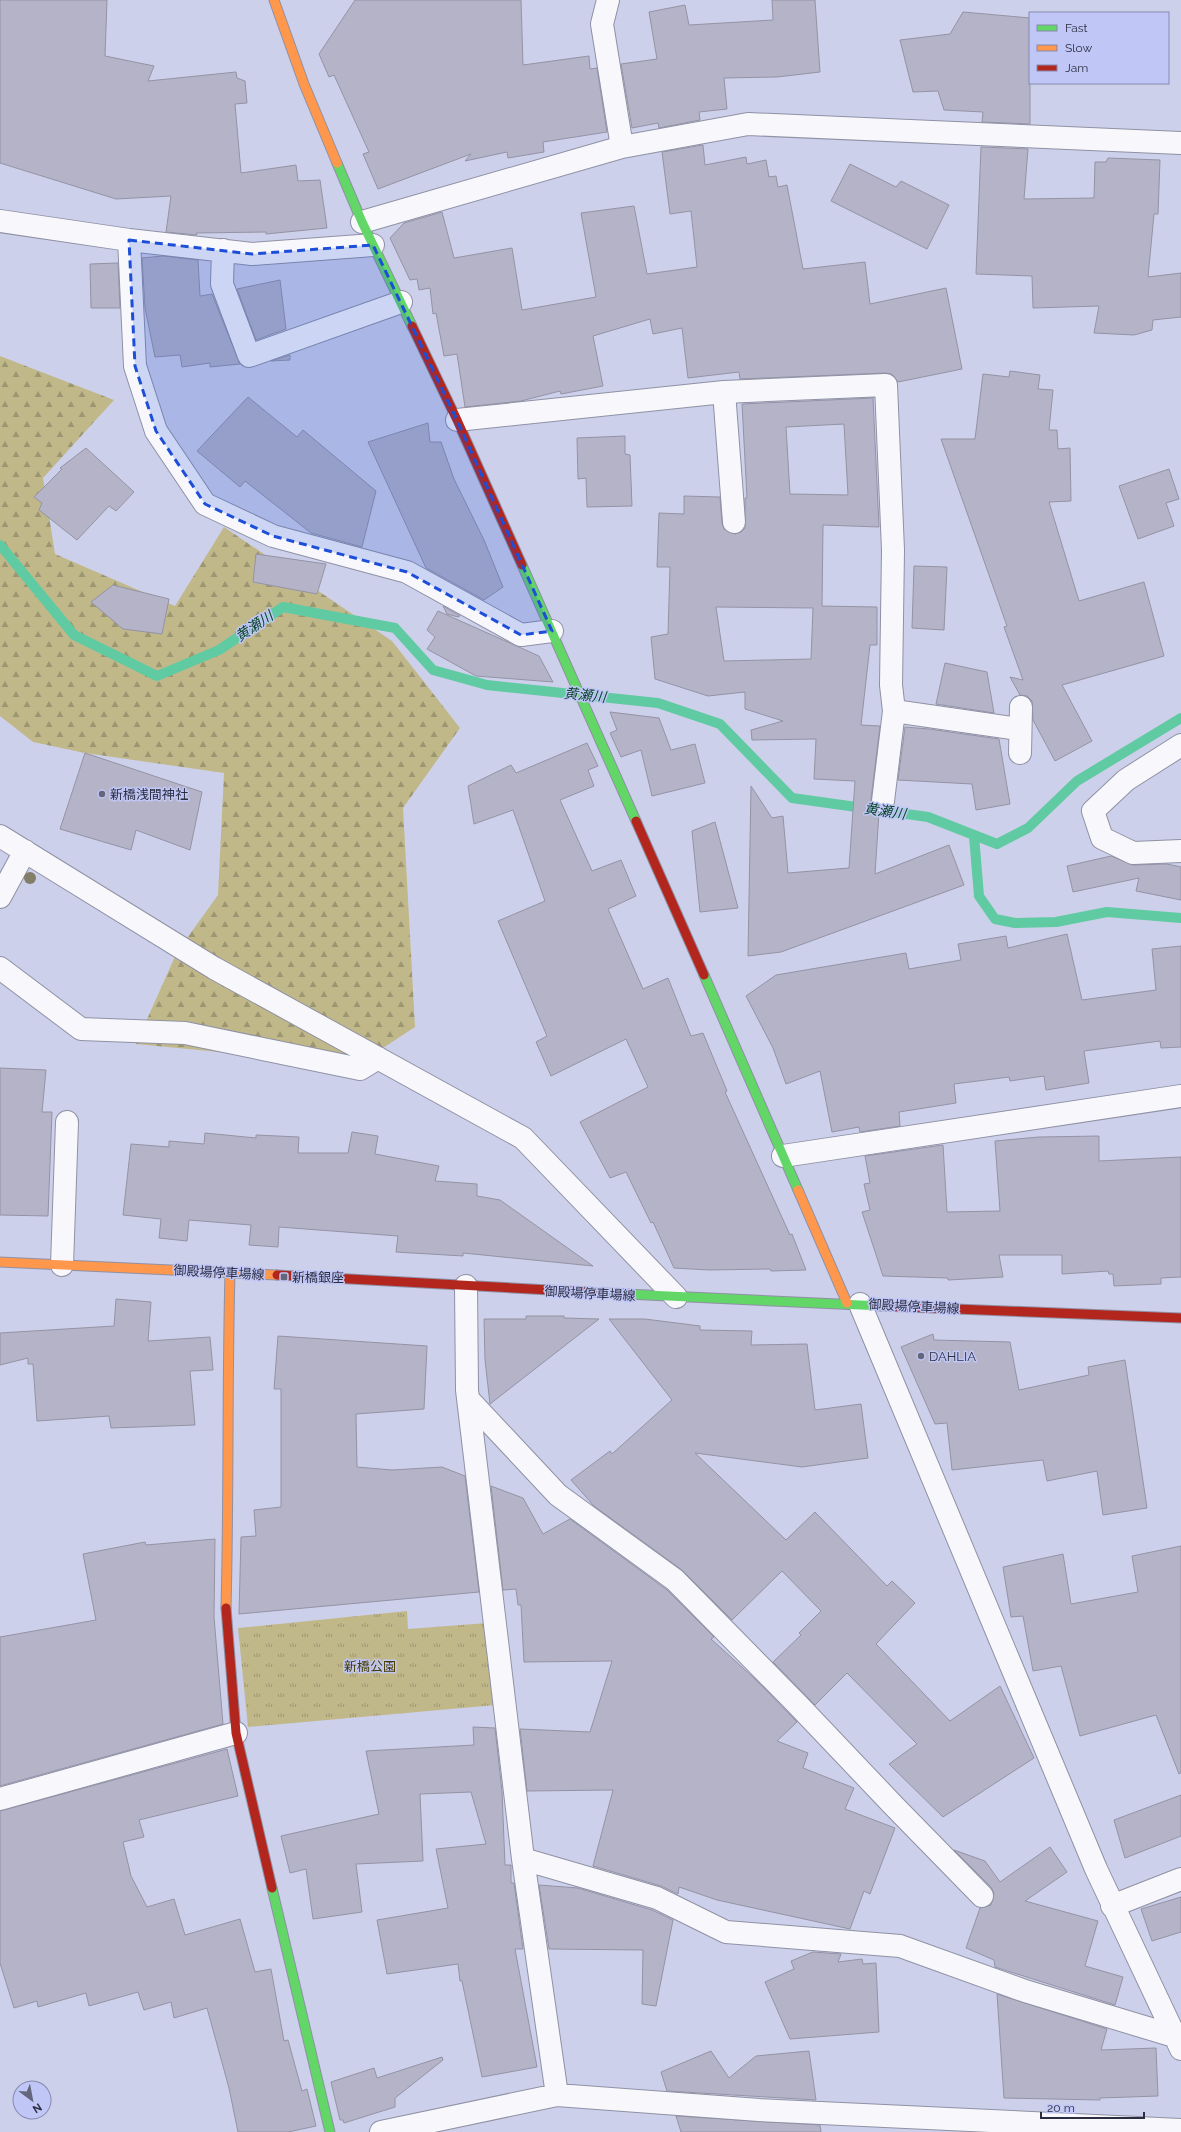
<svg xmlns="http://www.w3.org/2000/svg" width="1181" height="2132" viewBox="0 0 1181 2132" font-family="Raleway,'Noto Sans JP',sans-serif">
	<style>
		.forest { fill: url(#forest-firs) }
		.park { fill: url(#park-tufts) }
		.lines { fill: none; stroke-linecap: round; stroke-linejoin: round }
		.stream { stroke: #60caa3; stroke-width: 10 }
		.building { fill: #b5b3c7; stroke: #9493a6; fill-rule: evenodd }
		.street-casing { stroke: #8f91a5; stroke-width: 24 }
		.fast-casing { stroke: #8f91a5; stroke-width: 11 }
		.slow-casing { stroke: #8f91a5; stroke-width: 11 }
		.jam-casing { stroke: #8f91a5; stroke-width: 11 }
		.street { stroke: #f8f8fc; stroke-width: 22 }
		.fast { stroke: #63d668; stroke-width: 9 }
		.slow { stroke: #ff974d; stroke-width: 9 }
		.jam { stroke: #b3261e; stroke-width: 9 }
		.tree { fill: #837e69 }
		.marked { fill: #1d4ed8; fill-opacity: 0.2; stroke: #1d4ed8; stroke-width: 3; stroke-dasharray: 8 5; stroke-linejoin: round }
		.poi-dot { fill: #64677c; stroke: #c0c7f7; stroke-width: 1.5 }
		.labels { text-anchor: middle; stroke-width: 3; stroke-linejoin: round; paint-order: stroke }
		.poi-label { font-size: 13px; fill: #2b2e41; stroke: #c0c7f7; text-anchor: start }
		.street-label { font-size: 13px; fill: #2b2e41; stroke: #c0c7f7 }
		.park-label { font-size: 13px; fill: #463b00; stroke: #c0c7f7 }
		.water-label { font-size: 14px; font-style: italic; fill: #08442a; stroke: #c0c7f7 }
	</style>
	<defs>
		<pattern id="forest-firs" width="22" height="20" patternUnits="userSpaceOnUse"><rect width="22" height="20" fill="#c1b88a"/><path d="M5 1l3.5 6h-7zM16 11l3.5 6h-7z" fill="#9d9672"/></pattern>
		<pattern id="park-tufts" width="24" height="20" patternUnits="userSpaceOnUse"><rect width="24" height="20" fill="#c1b88a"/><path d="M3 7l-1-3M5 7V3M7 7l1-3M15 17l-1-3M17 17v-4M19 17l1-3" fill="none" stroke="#9d9672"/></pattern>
	</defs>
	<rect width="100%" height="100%" fill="#cdd0ea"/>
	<path class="forest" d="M 0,356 L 114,400 L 43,478 L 55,554 L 175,606 L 224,527 L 392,641 L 460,728 L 403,808 L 415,1027 L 357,1065 L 136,1044 L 177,952 L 218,895 L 224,773 L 85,753 L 33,742 L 0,716 Z"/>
	<path class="park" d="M 407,1611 L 408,1629 L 487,1623 L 496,1705 L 248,1727 L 238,1628 Z"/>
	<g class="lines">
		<path class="stream" d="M 0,545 L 74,635 L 157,676 L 219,650 L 283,607 L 395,628 L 433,670 L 487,685 L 658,703 L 720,724 L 792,798 L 928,817 L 997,844 L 1028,828 L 1077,781 L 1181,718
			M 974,836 L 979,896 L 995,919 L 1015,923 L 1056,922 L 1107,912 L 1181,918"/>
	</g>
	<path class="building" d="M 0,0 L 107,0 L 105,56 L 154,66 L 148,81 L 236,72 L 237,78 L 245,81 L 247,103 L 235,104 L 241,173 L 296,165 L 298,181 L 320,180 L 327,228 L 266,234 L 266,232 L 196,233 L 197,235 L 166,232 L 171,196 L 116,199 L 0,163 Z
		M 355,0 L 521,0 L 523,65 L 589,56 L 590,69 L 597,68 L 607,132 L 543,142 L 544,152 L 508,158 L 507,152 L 465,161 L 471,154 L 378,189 L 363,154 L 369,152 L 334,75 L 329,77 L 319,54 Z
		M 772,0 L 815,0 L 820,72 L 777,77 L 724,78 L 727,109 L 699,112 L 700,120 L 659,128 L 658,123 L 632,128 L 621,64 L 657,59 L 649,12 L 685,5 L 689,25 L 773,20 Z
		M 963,12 L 1030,18 L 1030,124 L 982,122 L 983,112 L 944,110 L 938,91 L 913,92 L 900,40 L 950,34 Z
		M 703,145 L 705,165 L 746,157 L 747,164 L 766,160 L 769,177 L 776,176 L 778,187 L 787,185 L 803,269 L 865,262 L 870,304 L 946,288 L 962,369 L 898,382 L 892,374 L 885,373 L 740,379 L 739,372 L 688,378 L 682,328 L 653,334 L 650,319 L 593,336 L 603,386 L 561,394 L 560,391 L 521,401 L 465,407 L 457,354 L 444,356 L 436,313 L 433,314 L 430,288 L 419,290 L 417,279 L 410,280 L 390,238 L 404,223 L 442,212 L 454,258 L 512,248 L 522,310 L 596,297 L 581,213 L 634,206 L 647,274 L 697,267 L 691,211 L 670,214 L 662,152 Z
		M 981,147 L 1028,149 L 1024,199 L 1094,198 L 1095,162 L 1106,162 L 1108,158 L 1160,160 L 1158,214 L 1154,214 L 1148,277 L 1181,273 L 1181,317 L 1153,320 L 1152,330 L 1134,335 L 1094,333 L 1099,306 L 1033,308 L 1032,276 L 976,274 Z
		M 850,164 L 896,187 L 901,181 L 949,205 L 927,249 L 831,201 Z
		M 163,256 L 198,260 L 200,296 L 212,294 L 240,364 L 210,367 L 210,363 L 182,367 L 180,355 L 155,357 L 145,308 L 142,258 Z
		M 118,263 L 120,308 L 91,308 L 90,264 Z
		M 280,280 L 286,329 L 256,340 L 237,289 Z
		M 290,355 L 290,360 L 271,361 Z
		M 1010,371 L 1040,375 L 1038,389 L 1053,390 L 1049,430 L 1057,430 L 1058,449 L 1070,448 L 1071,501 L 1049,502 L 1079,601 L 1144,582 L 1164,656 L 1062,685 L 1092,741 L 1055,761 L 1033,720 L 1032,701 L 1027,696 L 1020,695 L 1010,677 L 1023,680 L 1004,627 L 1007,626 L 941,439 L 975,439 L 983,374 L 1009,377 Z
		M 248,397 L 297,437 L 303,430 L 376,491 L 362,547 L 311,533 L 245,481 L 240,487 L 197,451 Z
		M 873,398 L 879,527 L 823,525 L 822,606 L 877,607 L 877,645 L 870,645 L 861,725 L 880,726 L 871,799 L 872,806 L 879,812 L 875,874 L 949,845 L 964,885 L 781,952 L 748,956 L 751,786 L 772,818 L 783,816 L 788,873 L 849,868 L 855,781 L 814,779 L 816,739 L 752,740 L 751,730 L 783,721 L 745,709 L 745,692 L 708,696 L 655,679 L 651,637 L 668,634 L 670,567 L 657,567 L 659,513 L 684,514 L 684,496 L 720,497 L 722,523 L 724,529 L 735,534 L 741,532 L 745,528 L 745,498 L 747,498 L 742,404 ZM 844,424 L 848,495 L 790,494 L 786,427 ZM 716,607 L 813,608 L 811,659 L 724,661 Z
		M 428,423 L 430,442 L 441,442 L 454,479 L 484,540 L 503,587 L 484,600 L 426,568 L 368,442 Z
		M 625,436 L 625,454 L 630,455 L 632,506 L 587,507 L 586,478 L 578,479 L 577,438 Z
		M 86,448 L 134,492 L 116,511 L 109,506 L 77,540 L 39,510 L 42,503 L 34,497 L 62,469 L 60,468 Z
		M 1169,469 L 1179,499 L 1166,503 L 1174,526 L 1138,539 L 1119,486 Z
		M 256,554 L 326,564 L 317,594 L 253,582 Z
		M 914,566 L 947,567 L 944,630 L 912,628 Z
		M 113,585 L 169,599 L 162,634 L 123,629 L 91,602 Z
		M 443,606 L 460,616 L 458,617 L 447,614 Z
		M 438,611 L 539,656 L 553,682 L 476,676 L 427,649 L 435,637 L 427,630 Z
		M 945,663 L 987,672 L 994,713 L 936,704 Z
		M 610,712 L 659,718 L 671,750 L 695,744 L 705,783 L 652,796 L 641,750 L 621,757 L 610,733 L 617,730 Z
		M 905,727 L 929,729 L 999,739 L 1010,804 L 976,810 L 972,784 L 898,780 Z
		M 587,743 L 598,766 L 588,770 L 594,786 L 560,800 L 592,871 L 621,860 L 636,896 L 608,909 L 643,989 L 668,978 L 691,1036 L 703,1033 L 727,1091 L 725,1092 L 790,1235 L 792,1234 L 806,1270 L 771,1271 L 770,1269 L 709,1270 L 674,1268 L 653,1222 L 651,1223 L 626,1172 L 610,1178 L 580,1122 L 648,1087 L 626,1039 L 551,1076 L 536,1042 L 547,1036 L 498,921 L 545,901 L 513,810 L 474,824 L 468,786 L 511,765 L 516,773 Z
		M 85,753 L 202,792 L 190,850 L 136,830 L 131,850 L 60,829 Z
		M 715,822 L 738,908 L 700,912 L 692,831 Z
		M 1111,856 L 1133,865 L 1167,864 L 1181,867 L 1181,900 L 1136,891 L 1139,878 L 1073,892 L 1067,866 Z
		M 1067,934 L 1082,1000 L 1156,990 L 1152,949 L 1181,946 L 1181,1047 L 1161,1048 L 1160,1041 L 1084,1051 L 1089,1083 L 1046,1090 L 1044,1076 L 1010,1081 L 1009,1077 L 954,1084 L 956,1103 L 899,1112 L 900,1126 L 860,1132 L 859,1127 L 832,1132 L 820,1071 L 786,1084 L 773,1048 L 746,996 L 776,975 L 906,953 L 909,969 L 961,960 L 958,944 L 1006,936 L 1008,948 Z
		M 0,1068 L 46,1070 L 42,1112 L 52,1112 L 48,1216 L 0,1215 Z
		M 352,1132 L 378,1136 L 375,1154 L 439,1166 L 435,1181 L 477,1184 L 477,1196 L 500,1200 L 593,1266 L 463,1253 L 463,1256 L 396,1252 L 398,1236 L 279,1227 L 278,1247 L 249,1245 L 251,1225 L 189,1220 L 187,1241 L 159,1238 L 161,1219 L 123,1215 L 131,1144 L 169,1147 L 169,1141 L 204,1144 L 205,1133 L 256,1138 L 256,1135 L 299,1137 L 298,1153 L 348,1153 Z
		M 1099,1136 L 1099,1161 L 1181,1157 L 1181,1277 L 1161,1278 L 1161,1284 L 1114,1286 L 1113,1274 L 1109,1274 L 1108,1271 L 1062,1274 L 1062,1255 L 999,1255 L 1003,1277 L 948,1280 L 948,1278 L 883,1276 L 862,1212 L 870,1210 L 864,1184 L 870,1183 L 865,1156 L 943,1145 L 947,1212 L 1000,1211 L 995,1141 L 1039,1137 Z
		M 116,1299 L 151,1302 L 148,1341 L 210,1337 L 213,1370 L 190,1371 L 195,1425 L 111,1428 L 109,1416 L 37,1421 L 33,1364 L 28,1364 L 28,1358 L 0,1365 L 0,1333 L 114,1326 Z
		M 526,1316 L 564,1316 L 564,1318 L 599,1319 L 490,1404 L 485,1360 L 484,1319 L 526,1319 Z
		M 609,1319 L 645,1319 L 700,1326 L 700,1330 L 752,1331 L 751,1345 L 807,1344 L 815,1410 L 861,1404 L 868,1458 L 802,1467 L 695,1453 L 786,1540 L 815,1512 L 887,1586 L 892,1581 L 915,1603 L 876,1644 L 950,1721 L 1000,1686 L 1034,1758 L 943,1817 L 889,1764 L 917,1744 L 847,1673 L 815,1705 L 773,1662 L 801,1635 L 799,1633 L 821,1611 L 782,1571 L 732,1620 L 682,1570 L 594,1506 L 571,1480 L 610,1451 L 612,1454 L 672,1400 Z
		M 933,1334 L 934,1340 L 1010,1342 L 1019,1390 L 1089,1375 L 1088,1367 L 1125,1360 L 1147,1508 L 1103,1515 L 1097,1471 L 1047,1481 L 1043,1460 L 952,1470 L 947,1423 L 935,1424 L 901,1347 Z
		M 278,1336 L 427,1346 L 424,1409 L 356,1414 L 357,1467 L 392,1470 L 442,1467 L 465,1476 L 479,1592 L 239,1614 L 241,1537 L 256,1536 L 254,1510 L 281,1507 L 281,1389 L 274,1389 Z
		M 491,1486 L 523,1498 L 543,1534 L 570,1519 L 667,1590 L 714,1637 L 711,1639 L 755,1679 L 797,1722 L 777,1741 L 808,1753 L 803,1768 L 854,1788 L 845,1809 L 895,1828 L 870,1894 L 864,1891 L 850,1929 L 717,1900 L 679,1887 L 678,1894 L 661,1886 L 593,1866 L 613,1790 L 527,1791 L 520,1729 L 590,1732 L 612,1661 L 524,1662 L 521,1605 L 518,1605 L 516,1589 L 503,1590 Z
		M 215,1539 L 214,1617 L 223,1724 L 0,1786 L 0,1637 L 96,1620 L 83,1554 L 145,1542 L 146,1545 Z
		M 1181,1546 L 1181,1773 L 1179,1774 L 1156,1715 L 1080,1736 L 1061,1666 L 1033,1671 L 1023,1616 L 1011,1617 L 1003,1567 L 1063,1554 L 1071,1604 L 1138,1592 L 1132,1556 Z
		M 473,1727 L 495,1728 L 502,1792 L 505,1865 L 511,1865 L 511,1883 L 514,1883 L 523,1949 L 515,1949 L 537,2067 L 482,2077 L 462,1981 L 460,1981 L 458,1964 L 387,1974 L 377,1920 L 448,1908 L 436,1849 L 486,1844 L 471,1792 L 420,1794 L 423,1861 L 356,1864 L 362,1912 L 313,1919 L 306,1869 L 290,1873 L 281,1836 L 379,1814 L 366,1751 L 474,1745 Z
		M 227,1749 L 238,1796 L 139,1820 L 144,1837 L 123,1842 L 131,1876 L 147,1907 L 174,1899 L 185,1935 L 240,1919 L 255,1972 L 271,1969 L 284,2041 L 288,2040 L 302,2091 L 307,2089 L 316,2126 L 288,2132 L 238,2132 L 229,2088 L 207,2008 L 174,2018 L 171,2002 L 144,2010 L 138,1992 L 89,2006 L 86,1993 L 38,2007 L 37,2001 L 14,2008 L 0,1963 L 0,1811 Z
		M 1181,1795 L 1181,1836 L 1125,1858 L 1114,1820 Z
		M 1050,1847 L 1067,1872 L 1025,1901 L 1098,1921 L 1085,1966 L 1123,1977 L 1115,2005 L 995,1967 L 994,1960 L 966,1948 L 980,1908 L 991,1905 L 994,1893 L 991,1887 L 954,1850 L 985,1861 L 1000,1882 Z
		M 539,1885 L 578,1888 L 652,1910 L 673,1920 L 656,2006 L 642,2004 L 643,1950 L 549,1949 Z
		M 1181,1897 L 1181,1932 L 1152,1941 L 1141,1909 Z
		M 813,1952 L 841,1954 L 838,1962 L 862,1959 L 863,1964 L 876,1963 L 879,2032 L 790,2039 L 765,1982 L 794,1969 L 791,1961 Z
		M 997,1994 L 1107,2029 L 1101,2050 L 1156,2048 L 1158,2096 L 1100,2098 L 1100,2100 L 1004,2098 Z
		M 711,2051 L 729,2078 L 756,2056 L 809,2051 L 816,2100 L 667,2091 L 661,2072 Z
		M 442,2057 L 443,2060 L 395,2098 L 395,2107 L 344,2123 L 343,2120 L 340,2120 L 331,2082 L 374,2068 L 377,2078 Z
		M 676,2116 L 820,2125 L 821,2132 L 681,2132 Z"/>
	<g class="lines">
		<g class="street-casing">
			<path id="street" d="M 608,0 L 602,24 L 622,147
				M 0,221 L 129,240 L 252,254 L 373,245
				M 362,222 L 622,147 L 748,124 L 1181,143
				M 129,240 L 135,366 L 156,431 L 205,504 L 273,536 L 407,572 L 521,635 L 552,631
				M 223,250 L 222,284 L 249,356 L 401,302
				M 457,420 L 724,392
				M 734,522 L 724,392 L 886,385 L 893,550 L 891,685 L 894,711 L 883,801
				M 894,711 L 1019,729
				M 1181,745 L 1126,780 L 1093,811 L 1102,838 L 1133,853 L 1181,851
				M 1020,753 L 1021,707
				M 0,836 L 214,968 L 523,1138 L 676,1297
				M 0,897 L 25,851
				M 0,968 L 81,1029 L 185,1033 L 360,1069 L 378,1058
				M 783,1156 L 1181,1096
				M 62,1265 L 67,1122
				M 466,1286 L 467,1390 L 523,1859 L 557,2095
				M 860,1304 L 1096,1869 L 1181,2049
				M 469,1400 L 558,1495 L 675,1580 L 798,1705 L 894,1806 L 982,1896
				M 0,1799 L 236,1733
				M 523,1859 L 657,1898 L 726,1932 L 900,1946 L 1025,1991 L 1174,2036
				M 1112,1906 L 1181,1879
				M 381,2132 L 557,2095 L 759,2110 L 1181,2130"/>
		</g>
		<g class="fast-casing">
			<path id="fast" d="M 337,163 L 362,222 L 412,326
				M 522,565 L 636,821
				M 704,975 L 798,1190
				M 604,1293 L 882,1306
				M 272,1888 L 330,2132"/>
		</g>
		<g class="slow-casing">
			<path id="slow" d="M 274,0 L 304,84 L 337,163
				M 798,1190 L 847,1303
				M 0,1262 L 277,1275
				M 226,1608 C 229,1496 227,1384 230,1272"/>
		</g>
		<g class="jam-casing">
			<path id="jam" d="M 412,326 L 457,420 L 522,565
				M 636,821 L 704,975
				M 277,1275 L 604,1293
				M 882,1306 L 1181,1318
				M 226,1608 L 236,1733 L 272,1888"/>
		</g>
		<use href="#street" class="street"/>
		<use href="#fast" class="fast"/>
		<use href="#slow" class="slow"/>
		<use href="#jam" class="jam"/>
	</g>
	<circle class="tree" cx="30" cy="878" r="6"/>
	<path class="marked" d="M 129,240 L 252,254 L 373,245 L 457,420 L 552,631 L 521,635 L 407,572 L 273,536 L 205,504 L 156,431 L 135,366 Z"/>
	<g class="poi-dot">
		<circle cx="102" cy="794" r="4"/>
		<rect x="280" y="1273" width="8" height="8" rx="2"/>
		<circle cx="921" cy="1356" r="4"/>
	</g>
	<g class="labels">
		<g class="poi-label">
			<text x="110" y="799">新橋浅間神社</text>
			<text x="292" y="1282">新橋銀座</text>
			<text x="929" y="1361">DAHLIA</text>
		</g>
		<g class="street-label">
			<text transform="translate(219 1272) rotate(3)" y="5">御殿場停車場線</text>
			<text transform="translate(590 1293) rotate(3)" y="5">御殿場停車場線</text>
			<text transform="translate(914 1306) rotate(3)" y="5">御殿場停車場線</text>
		</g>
		<g class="park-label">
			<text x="370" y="1671">新橋公園</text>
		</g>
		<g class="water-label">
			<text transform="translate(254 626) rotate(-34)" y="5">黄瀬川</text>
			<text transform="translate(585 695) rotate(6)" y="5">黄瀬川</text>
			<text transform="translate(885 811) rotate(8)" y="5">黄瀬川</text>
		</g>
	</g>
	<rect x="1029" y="12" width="140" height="72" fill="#c0c7f7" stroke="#848aae"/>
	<rect x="1037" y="25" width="20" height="6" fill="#63d668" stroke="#848aae"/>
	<text x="1065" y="32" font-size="12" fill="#2b2e41">Fast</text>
	<rect x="1037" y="45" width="20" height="6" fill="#ff974d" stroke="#848aae"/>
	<text x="1065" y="52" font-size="12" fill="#2b2e41">Slow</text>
	<rect x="1037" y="65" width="20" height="6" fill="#b3261e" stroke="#848aae"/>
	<text x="1065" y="72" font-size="12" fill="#2b2e41">Jam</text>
	<g transform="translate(32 2100) rotate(148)"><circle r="19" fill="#c0c7f7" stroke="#848aae"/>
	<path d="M0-3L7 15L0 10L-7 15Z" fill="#64677c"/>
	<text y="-6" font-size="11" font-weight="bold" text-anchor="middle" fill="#2b2e41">N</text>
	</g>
	<path d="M1041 2112v6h103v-6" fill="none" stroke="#2b2e41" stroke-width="2"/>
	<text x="1047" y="2112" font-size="12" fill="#2b2e41" stroke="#c0c7f7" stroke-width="3" paint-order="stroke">20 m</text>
</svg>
